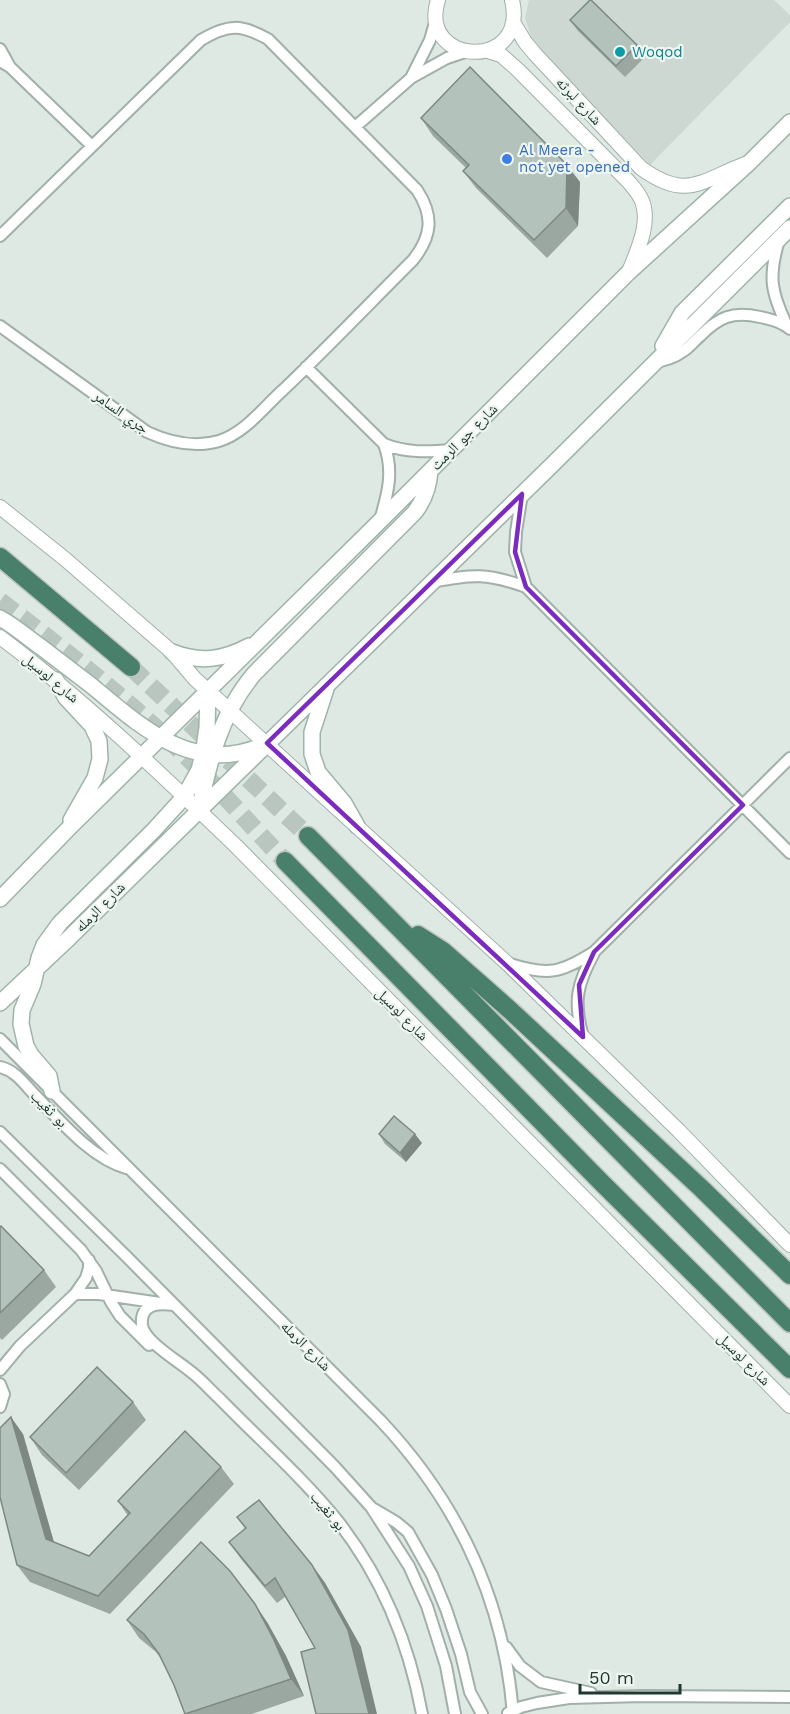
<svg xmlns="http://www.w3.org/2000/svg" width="790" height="1714" viewBox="0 0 790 1714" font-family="'Work Sans','Noto Naskh Arabic',sans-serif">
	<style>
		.built { fill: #ccd8d1 }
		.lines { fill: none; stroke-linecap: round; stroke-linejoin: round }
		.trunk-tunnel { stroke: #b8c6bf; stroke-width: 18; stroke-dasharray: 18 9; stroke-linecap: butt }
		.minor-casing { stroke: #a1b0a9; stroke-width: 14 }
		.tertiary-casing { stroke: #a1b0a9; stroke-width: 16 }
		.secondary-casing { stroke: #9eb4a9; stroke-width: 18 }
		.trunk-casing { stroke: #bcc3c1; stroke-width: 21 }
		.minor { stroke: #fff; stroke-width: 10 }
		.tertiary { stroke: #fff; stroke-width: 14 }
		.secondary { stroke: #fff; stroke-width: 15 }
		.trunk { stroke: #48806c; stroke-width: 18 }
		.wall { fill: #9aa8a1 }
		.shaded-wall { fill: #7d8883 }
		.building { fill: #b3c3bb; stroke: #7d8883; stroke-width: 1.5 }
		.marked { fill: none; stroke: #7b2cbf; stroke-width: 4.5; stroke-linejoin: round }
		.culture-dot { fill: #0f9aa8; stroke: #eef6f1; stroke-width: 2 }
		.shop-dot { fill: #3f7fe0; stroke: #eef6f1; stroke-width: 2 }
		.labels { text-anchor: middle; stroke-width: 4.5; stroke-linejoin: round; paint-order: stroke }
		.culture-label { font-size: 15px; fill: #0d838f; stroke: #eef6f1; text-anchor: start }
		.street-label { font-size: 15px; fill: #20382f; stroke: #eef6f1 }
		.shop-label { font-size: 15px; fill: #366cbe; stroke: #eef6f1; text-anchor: start }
	</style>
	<rect width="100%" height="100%" fill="#dee9e3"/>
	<path class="built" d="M 529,0 L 774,0 L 790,15 L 790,22 L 650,165 L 609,122 L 535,48 L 525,18 Z"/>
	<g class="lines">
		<path class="trunk-tunnel" d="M 0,601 C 68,653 136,706 197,767 C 227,798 255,830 285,861
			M 131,667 L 308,836"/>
		<g class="minor-casing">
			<path id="minor" d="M 0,49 L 10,67
				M 0,61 L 10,67 L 92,146
				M 411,78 L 430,40 L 436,19
				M 355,127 L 411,78 L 447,58 L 465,52
				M 0,236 L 201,40 C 228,24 241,24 268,39 L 417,190 C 434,216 432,236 413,260 C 369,304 327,348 283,390 C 263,408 245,433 219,441 C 195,448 169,442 147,432 L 0,326
				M 779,240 C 768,277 771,292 787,326
				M 656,362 C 665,360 674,358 682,352 C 689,348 694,341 700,336 C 719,317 732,311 760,317 C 770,319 782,322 790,329
				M 306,367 L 384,444 C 406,453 428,452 451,450
				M 522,494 L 516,532 L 515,552 L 526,587 L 790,853
				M 380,520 C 388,493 394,471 384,444
				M 432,582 C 472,574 488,573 526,587
				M 510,964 C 548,976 561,973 594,952 L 790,758
				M 583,1037 C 573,1001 577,984 594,953
				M 0,1039 L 381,1421 C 458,1503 504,1601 513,1714
				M 0,1067 C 14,1070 23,1082 32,1092 C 58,1118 90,1158 126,1168
				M 0,1132 L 126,1256 L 335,1467 L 371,1507 L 409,1566 L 427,1606 L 446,1666 L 455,1714
				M 0,1169 L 81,1250 L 96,1271 L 111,1302 L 120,1316 L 149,1345
				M 75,1294 L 99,1294 L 160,1303
				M 174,1305 C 159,1303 140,1303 142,1325 C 144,1341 178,1361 190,1371 C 201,1379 210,1390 220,1399 C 259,1439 302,1477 337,1520 C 382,1577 409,1643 422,1714
				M 0,1370 L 20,1346 L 75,1294 L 86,1278 L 89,1268 L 89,1260
				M 0,1384 L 4,1394 L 0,1407
				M 374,1509 L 396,1522 L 408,1532 L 432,1575 L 446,1609 L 461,1654 L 470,1692 L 482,1714
				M 506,1647 L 520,1666 L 541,1682 L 591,1693
				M 508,1713 L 521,1707 L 537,1703 L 569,1698 L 642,1696 L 790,1697"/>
		</g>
		<g class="tertiary-casing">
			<path id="tertiary" d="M 438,0 C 417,66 529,72 512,0
				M 513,22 L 525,42 L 535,54 L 641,168 C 686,201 701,181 745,164
				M 488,51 L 501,55 L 518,70 L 628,181 C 633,187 639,193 642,201 C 651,223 637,251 629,272
				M 0,507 L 65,559 L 172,652 L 195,679 L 508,964 L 679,1131 L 790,1245
				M 0,637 C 84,700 160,773 236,846 L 790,1406"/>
		</g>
		<g class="secondary-casing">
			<path id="secondary" d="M 663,346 L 682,313 L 790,206
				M 0,618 C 15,626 28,638 41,647 C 58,660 75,673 92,686 C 141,727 193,775 261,746
				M 172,652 C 200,663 223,660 249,646
				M 56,680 L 66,698 L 92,726 L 99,741 L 100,759 L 95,778 L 71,820
				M 326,689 L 312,732 L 312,754 L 318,772 L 344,803 L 357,826
				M 199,811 C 209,761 221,713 254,674 L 415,512 C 425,499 429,487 430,471
				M 0,899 L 69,828 L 377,524 L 629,272 L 750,162 L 790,122
				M 0,1003 L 67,940 L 555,462 L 790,228
				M 52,1091 L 49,1076 L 31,1055 L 26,1046 L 21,1024 L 22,1010 L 33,984 L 39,958 L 44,945 L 60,923 L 153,831 L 184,797 L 199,770 L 203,754 L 207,728 L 208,691"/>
		</g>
		<g class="trunk-casing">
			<path id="trunk" d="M 0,557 L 131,667
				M 308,836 L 790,1323
				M 285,861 L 602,1183 L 790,1369
				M 418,935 L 443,951 L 511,1011 L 702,1189 L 790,1275"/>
		</g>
		<use href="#minor" class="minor"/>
		<use href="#tertiary" class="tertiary"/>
		<use href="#secondary" class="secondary"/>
		<use href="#trunk" class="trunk"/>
	</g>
	<path class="wall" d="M 570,20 L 637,45 L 645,57 L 625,77 L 578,31 Z
		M 421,118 L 580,182 L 578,226 L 547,258 L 476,188 L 463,171 L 466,168 L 433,136 Z
		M 379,1134 L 422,1143 L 406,1162 L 385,1144 Z
		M 0,1227 L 44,1270 L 56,1287 L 2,1340 L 0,1338 Z
		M 133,1402 L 146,1420 L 79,1490 L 42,1455 L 30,1437 Z
		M 23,1434 L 54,1542 L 89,1556 L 128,1516 L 118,1501 L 221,1467 L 234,1484 L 110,1614 L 30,1582 L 17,1565 Z
		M 237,1517 L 312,1565 L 325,1583 L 361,1647 L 315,1648 L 285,1597 L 277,1603 L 241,1559 L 229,1542 L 245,1528 Z
		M 127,1620 L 267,1622 L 286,1656 L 304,1696 L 252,1714 L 185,1714 L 174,1685 L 161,1659 L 156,1652 L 139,1638 Z"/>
	<path class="shaded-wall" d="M 567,165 L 580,182 L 578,226 L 566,208 Z
		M 415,1134 L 422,1143 L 406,1162 L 400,1153 Z
		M 11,1417 L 23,1434 L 58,1557 L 46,1539 Z
		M 312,1565 L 325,1583 L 361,1647 L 377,1714 L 369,1714 Z
		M 255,1604 L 267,1622 L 286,1656 L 304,1696 L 291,1679 Z"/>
	<path class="building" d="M 590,0 L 591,0 L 637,45 L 616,66 L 570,20 Z
		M 470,67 L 567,165 L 566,208 L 534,240 L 463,171 L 469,165 L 421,118 Z
		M 394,1116 L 415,1134 L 400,1153 L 379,1134 Z
		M 1,1226 L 44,1270 L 0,1313 L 0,1227 Z
		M 97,1367 L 133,1402 L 66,1473 L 30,1437 Z
		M 11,1417 L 46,1539 L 89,1556 L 130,1513 L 118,1501 L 185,1431 L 221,1467 L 98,1596 L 17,1565 L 0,1497 L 0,1428 Z
		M 259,1500 L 312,1565 L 348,1630 L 369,1714 L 316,1714 L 301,1652 L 315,1648 L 275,1578 L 265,1586 L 229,1542 L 246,1528 L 237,1517 Z
		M 201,1542 L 230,1571 L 255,1604 L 273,1638 L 291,1679 L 185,1714 L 174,1685 L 159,1654 L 144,1634 L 127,1620 Z"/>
	<path class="marked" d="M 522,494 L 515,552 L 526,587 L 743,805 L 594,952 L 579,985 L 583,1037 L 267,743 Z"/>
	<circle class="culture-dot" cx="620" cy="52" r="6"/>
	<circle class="shop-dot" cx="507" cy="159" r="6"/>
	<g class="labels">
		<g class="culture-label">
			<text x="632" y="57">Woqod</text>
		</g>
		<g class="street-label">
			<text transform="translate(579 101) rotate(47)" y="5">شارع لبرثه</text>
			<text transform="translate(121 412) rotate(35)" y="5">جري السامر</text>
			<text transform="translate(464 437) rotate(-45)" y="5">شارع جو الرمث</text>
			<text transform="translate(51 678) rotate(40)" y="5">شارع لوسيل</text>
			<text transform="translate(100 907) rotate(-45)" y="5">شارع الرمله</text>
			<text transform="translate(402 1014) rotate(45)" y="5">شارع لوسيل</text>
			<text transform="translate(49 1109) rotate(45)" y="5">بو ثغيب</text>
			<text transform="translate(306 1346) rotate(45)" y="5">شارع الرمله</text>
			<text transform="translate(744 1359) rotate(45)" y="5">شارع لوسيل</text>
			<text transform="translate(328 1511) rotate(50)" y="5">بو ثغيب</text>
		</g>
		<g class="shop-label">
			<text x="519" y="155">Al Meera -<tspan x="519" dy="17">not yet opened</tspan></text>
		</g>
	</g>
	<path d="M580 1684v9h100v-9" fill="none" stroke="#20382f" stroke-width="3"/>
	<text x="589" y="1684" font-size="18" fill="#20382f" stroke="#eef6f1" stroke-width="4.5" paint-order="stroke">50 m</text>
</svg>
